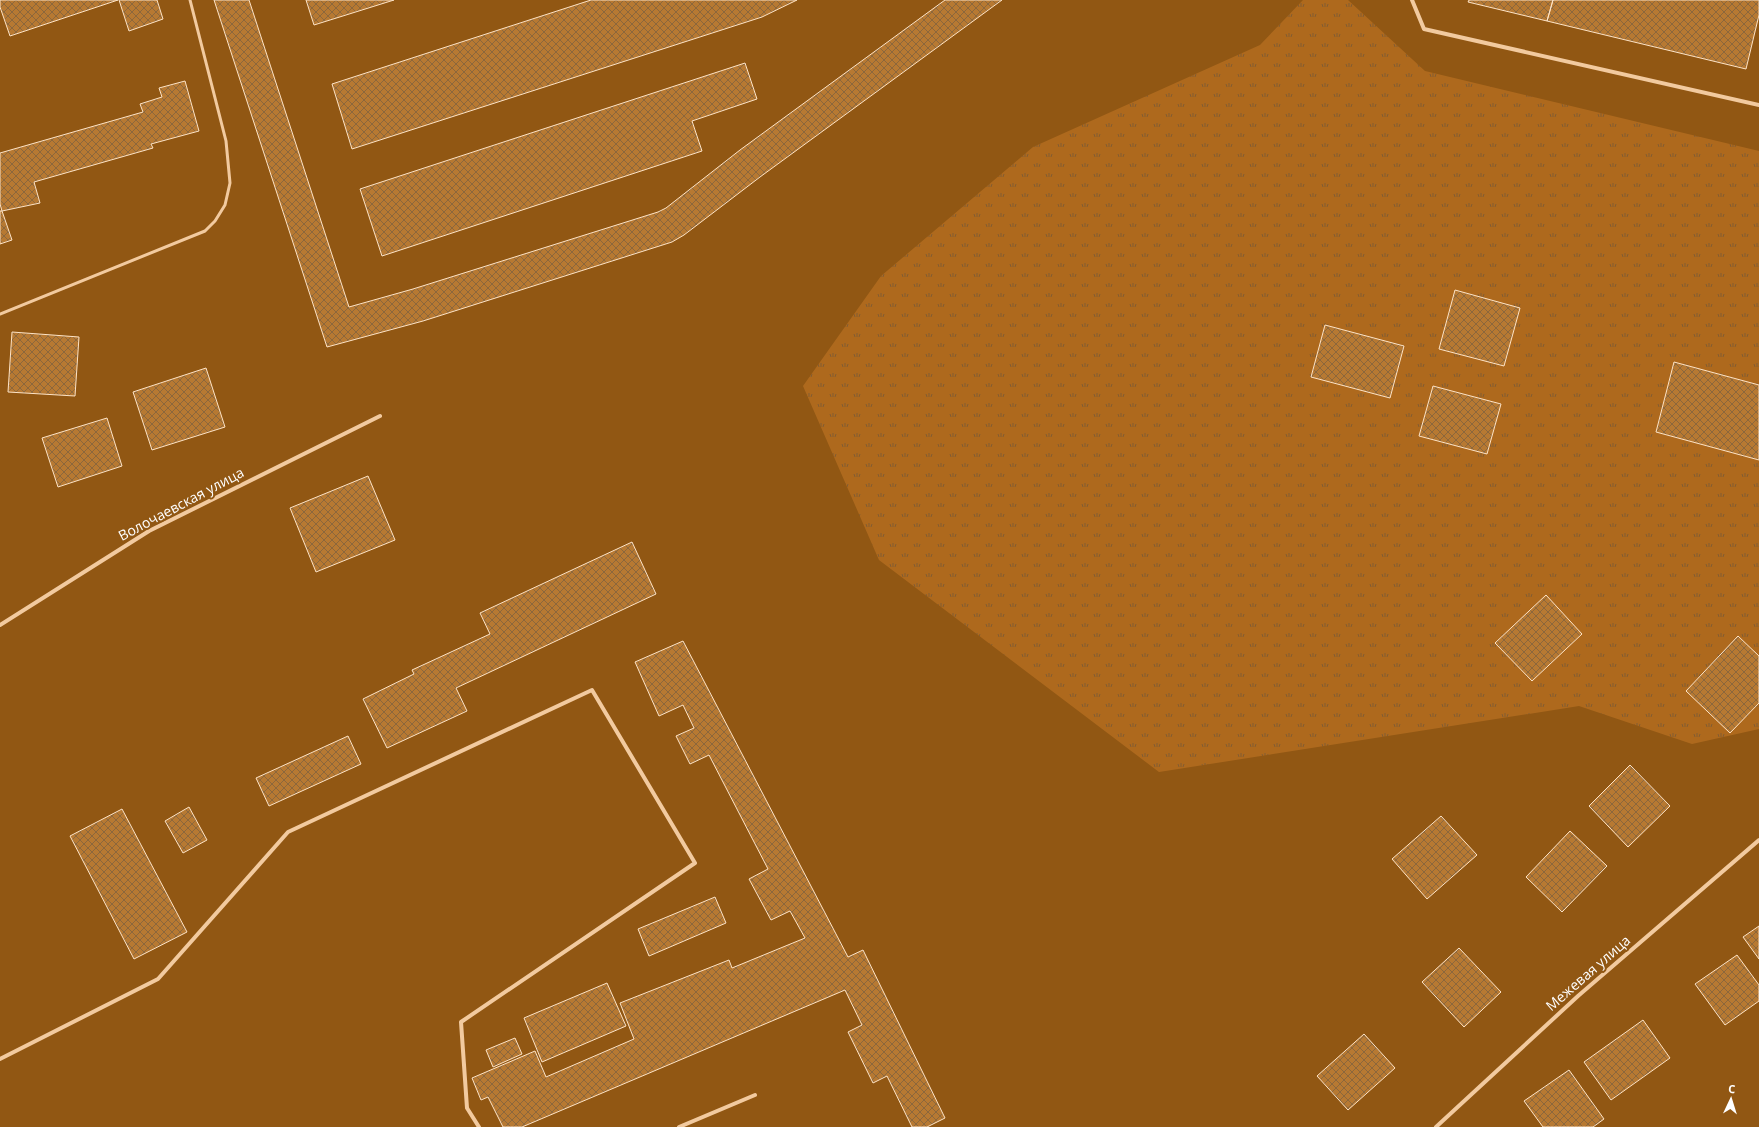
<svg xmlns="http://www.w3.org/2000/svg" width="1759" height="1127" viewBox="0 0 1759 1127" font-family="'Open Sans',sans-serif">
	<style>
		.grass { fill: url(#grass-tufts) }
		.building { fill: url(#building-cross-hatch); stroke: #fde3c6 }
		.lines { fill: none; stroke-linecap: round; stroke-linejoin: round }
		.lane { stroke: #f2ca9f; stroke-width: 3 }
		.street { stroke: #f2ca9f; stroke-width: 4 }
		.labels { text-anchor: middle; stroke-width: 4; stroke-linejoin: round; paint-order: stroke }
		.street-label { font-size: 14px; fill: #fff; stroke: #915713 }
	</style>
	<defs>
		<pattern id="grass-tufts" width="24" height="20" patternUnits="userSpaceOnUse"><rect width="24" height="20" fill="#ae691d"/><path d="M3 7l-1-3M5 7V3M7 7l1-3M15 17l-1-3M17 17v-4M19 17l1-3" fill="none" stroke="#825c32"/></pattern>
		<pattern id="building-cross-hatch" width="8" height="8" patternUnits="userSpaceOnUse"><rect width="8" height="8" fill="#b77932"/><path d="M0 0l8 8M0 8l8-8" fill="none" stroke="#8c673c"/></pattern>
	</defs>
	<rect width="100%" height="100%" fill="#915713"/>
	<path class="grass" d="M 1303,0 L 1348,0 L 1425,71 L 1759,151 L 1759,729 L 1692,744 L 1579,706 L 1159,772 L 879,560 L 803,386 L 881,276 L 1033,147 L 1260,45 Z"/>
	<path class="building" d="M 0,0 L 118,0 L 10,36 L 0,7 Z
		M 119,0 L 157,0 L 163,19 L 129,31 Z
		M 214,0 L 249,0 L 349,307 L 413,289 L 658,212 L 666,208 L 740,150 L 945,0 L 1002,0 L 760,177 L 684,235 L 672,242 L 423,321 L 327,347 Z
		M 306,0 L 394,0 L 314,25 Z
		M 591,0 L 797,0 L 762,17 L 352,149 L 332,84 Z
		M 1469,0 L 1553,0 L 1547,21 L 1468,2 Z
		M 1553,0 L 1759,0 L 1759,15 L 1746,69 L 1547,21 Z
		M 745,63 L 757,99 L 692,121 L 702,151 L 382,256 L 360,189 Z
		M 185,81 L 199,131 L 151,144 L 153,148 L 34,182 L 40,203 L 2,211 L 0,204 L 0,153 L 143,112 L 140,104 L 162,97 L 159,88 Z
		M 0,211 L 2,211 L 12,240 L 0,244 Z
		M 1455,290 L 1520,308 L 1504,366 L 1439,349 Z
		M 1325,325 L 1404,346 L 1390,398 L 1311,377 Z
		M 12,332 L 79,337 L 75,396 L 8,392 Z
		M 1674,362 L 1759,385 L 1759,460 L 1656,432 Z
		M 206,368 L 225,427 L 152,450 L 133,392 Z
		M 1433,386 L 1501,404 L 1487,454 L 1419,436 Z
		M 107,418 L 122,466 L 58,487 L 42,438 Z
		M 368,476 L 395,540 L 316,572 L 290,508 Z
		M 632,542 L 656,594 L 456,688 L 467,711 L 387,748 L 363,699 L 414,674 L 412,670 L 490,634 L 480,613 Z
		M 1546,595 L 1582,634 L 1532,681 L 1495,643 Z
		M 1738,636 L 1759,656 L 1759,703 L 1730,733 L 1686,691 Z
		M 683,641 L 848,957 L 863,950 L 945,1118 L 927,1127 L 912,1127 L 887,1076 L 873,1083 L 848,1032 L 862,1025 L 845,990 L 522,1127 L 503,1127 L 488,1097 L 481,1100 L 472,1078 L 535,1051 L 546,1077 L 634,1039 L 620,1003 L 729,960 L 732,968 L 805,938 L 790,911 L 771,920 L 749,879 L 768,869 L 709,755 L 690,764 L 676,736 L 694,728 L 683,705 L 659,716 L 635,662 Z
		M 348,736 L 361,764 L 269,806 L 256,778 Z
		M 1630,765 L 1670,806 L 1628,847 L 1589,806 Z
		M 189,807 L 207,840 L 183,853 L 165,821 Z
		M 122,809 L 187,932 L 134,959 L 70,836 Z
		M 1441,816 L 1477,855 L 1427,899 L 1392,859 Z
		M 1570,831 L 1607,866 L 1562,912 L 1526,877 Z
		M 715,897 L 726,923 L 649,956 L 638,929 Z
		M 1759,926 L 1759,959 L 1743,937 Z
		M 1459,948 L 1501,992 L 1464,1027 L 1422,982 Z
		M 1737,955 L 1759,985 L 1759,1001 L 1725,1025 L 1695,984 Z
		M 607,983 L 626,1026 L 542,1062 L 524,1018 Z
		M 1643,1020 L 1670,1058 L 1611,1100 L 1584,1062 Z
		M 1364,1034 L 1395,1068 L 1348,1110 L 1317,1076 Z
		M 515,1038 L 522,1054 L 493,1067 L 486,1050 Z
		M 1569,1070 L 1604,1119 L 1593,1127 L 1543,1127 L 1524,1101 Z"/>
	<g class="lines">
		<path class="lane" d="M 0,314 L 205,231 L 215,221 L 225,205 L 230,183 L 226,141 L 190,0"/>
		<path class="street" d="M 1412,0 L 1424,29 L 1759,105
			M 0,625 L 149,531 L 380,416
			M 0,1059 L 158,979 L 288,832 L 592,690 L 695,863 L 461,1022 L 467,1108 L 479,1127
			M 679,1127 L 755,1095
			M 1436,1127 L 1578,996 L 1759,840"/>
	</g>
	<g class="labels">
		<g class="street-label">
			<text transform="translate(181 504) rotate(-28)" y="5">Волочаевская улица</text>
			<text transform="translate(1588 973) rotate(-41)" y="5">Межевая улица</text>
		</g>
	</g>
	<g transform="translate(1731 1099) rotate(4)" stroke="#915713" stroke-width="3" paint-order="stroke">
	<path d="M0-3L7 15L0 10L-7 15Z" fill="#ffffff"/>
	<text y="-6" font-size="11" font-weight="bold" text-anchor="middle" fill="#ffffff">С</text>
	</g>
</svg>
